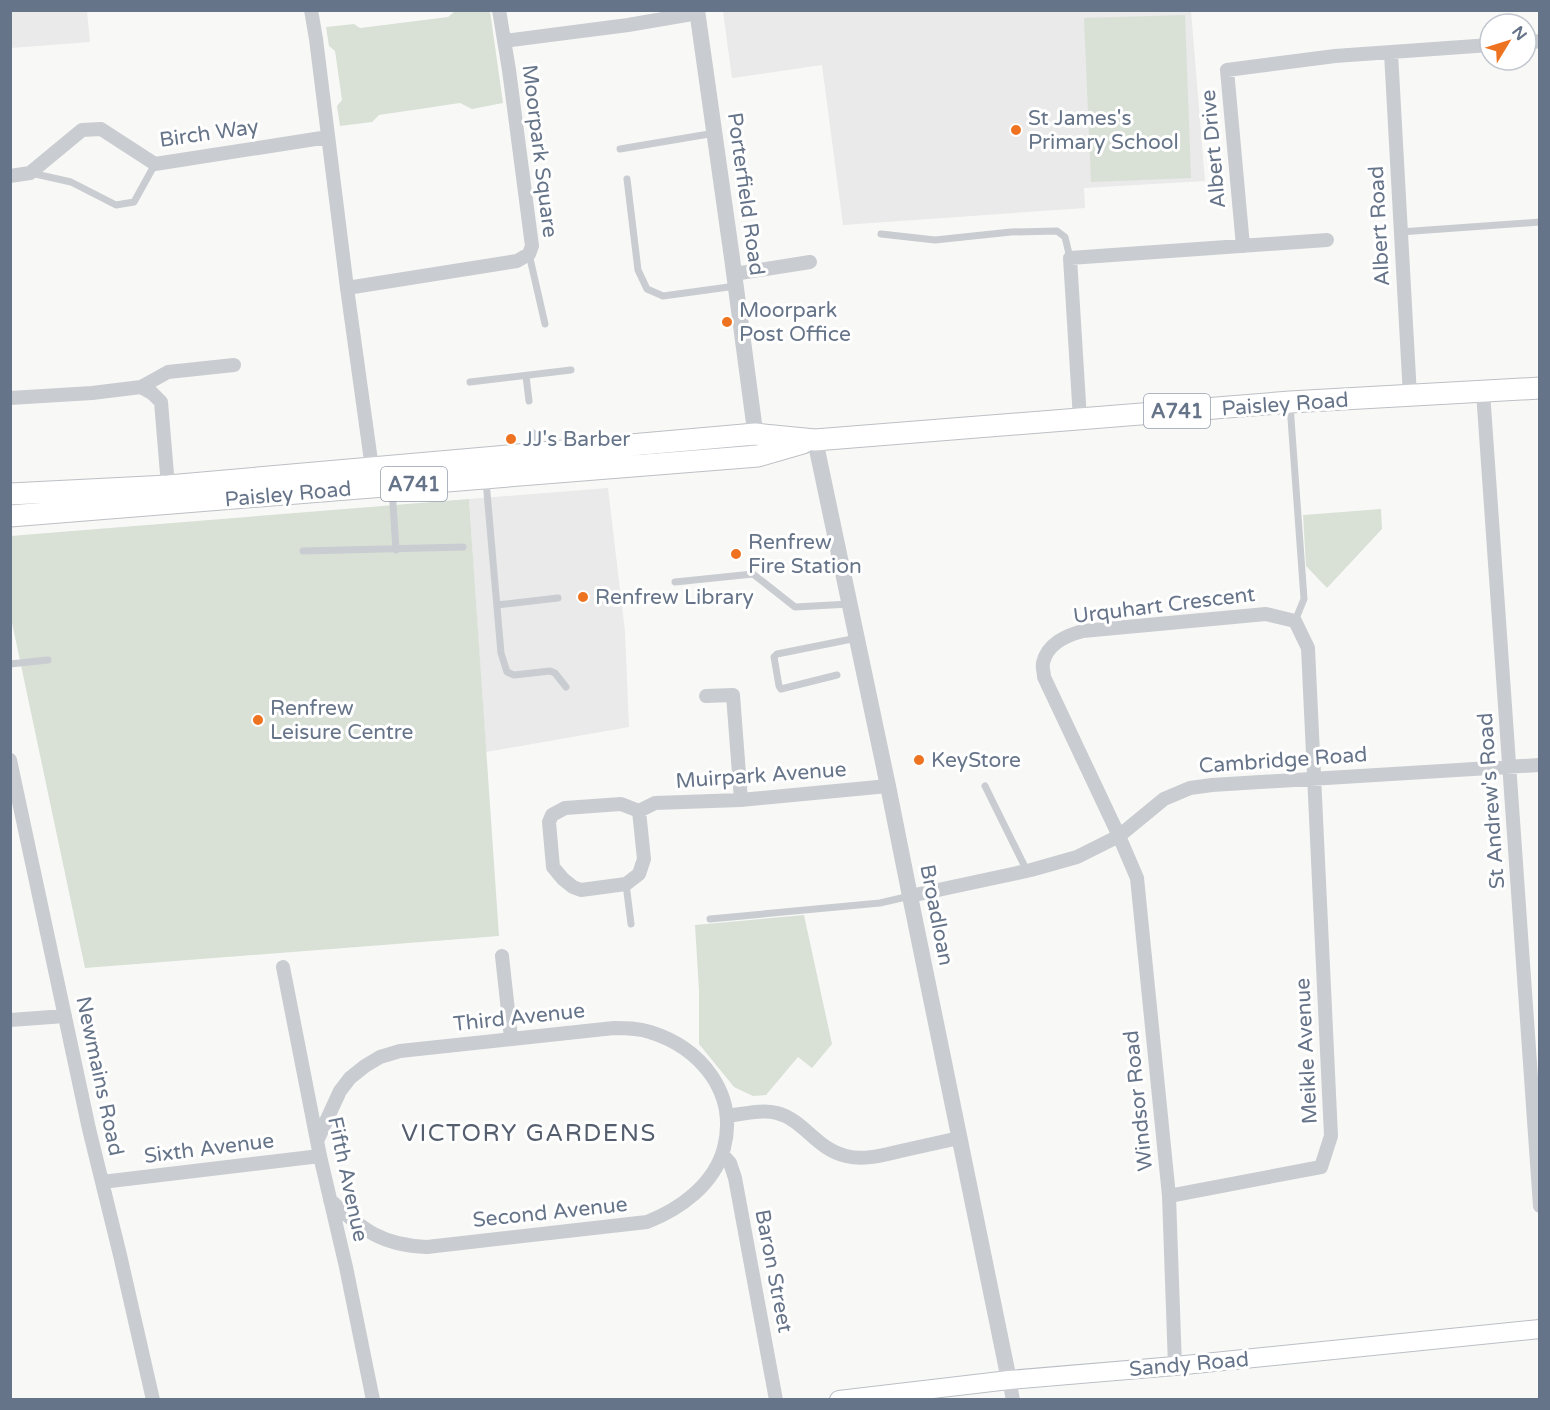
<svg xmlns="http://www.w3.org/2000/svg" width="1550" height="1410" viewBox="0 0 1550 1410" font-family="'Varela Round',sans-serif">
	<style>
		.built { fill: #e9eae9 }
		.green { fill: #d9e1d7 }
		.lines { fill: none; stroke-linecap: round; stroke-linejoin: round }
		.secondary-casing { stroke: #bbbfc5; stroke-width: 20 }
		.primary-casing { stroke: #bcbfc4; stroke-width: 23 }
		.service { stroke: #c9ccd0; stroke-width: 7 }
		.minor { stroke: #c9ccd0; stroke-width: 14 }
		.tertiary { stroke: #c9ccd0; stroke-width: 16 }
		.secondary { stroke: #fff; stroke-width: 18 }
		.primary { stroke: #fff; stroke-width: 21 }
		.poi-dot { fill: #ee7321; stroke: #fff; stroke-width: 2 }
		.labels { text-anchor: middle; stroke-width: 6; stroke-linejoin: round; paint-order: stroke }
		.shield { fill: #fff; stroke: #949eac; stroke-width: 1.5 }
		.shield-label { font-size: 20px; font-weight: bold; fill: #667489 }
		.poi-label { font-size: 21px; fill: #667489; stroke: #fff; text-anchor: start }
		.street-label { font-size: 21px; fill: #667489; stroke: #fff }
		.quarter-label { font-size: 24px; letter-spacing: 1.5px; fill: #545e6e; stroke: #fff }
	</style>
	<rect width="100%" height="100%" fill="#f8f9f6"/>
	<path class="built" d="M 11,10 L 87,11 L 90,42 L 11,48 Z
		M 723,11 L 1191,11 L 1205,181 L 1084,188 L 1085,208 L 843,225 L 822,65 L 732,78 Z
		M 608,488 L 625,632 L 629,727 L 486,752 L 469,499 Z"/>
	<path class="green" d="M 464,10 L 490,11 L 503,103 L 472,109 L 460,103 L 379,115 L 372,122 L 340,126 L 337,106 L 342,100 L 335,51 L 329,46 L 326,27 L 354,24 L 360,28 L 448,17 L 454,12 Z
		M 1185,15 L 1191,178 L 1091,182 L 1084,18 Z
		M 469,499 L 499,936 L 85,968 L 11,618 L 10,536 Z
		M 1381,509 L 1382,529 L 1327,588 L 1306,566 L 1303,515 Z
		M 804,915 L 832,1044 L 812,1068 L 798,1057 L 766,1095 L 753,1096 L 734,1087 L 699,1044 L 699,991 L 695,925 Z"/>
	<g class="lines">
		<g class="secondary-casing">
			<path id="secondary" d="M 839,1400 L 1009,1380 L 1175,1366 L 1540,1329"/>
		</g>
		<g class="primary-casing">
			<path id="primary" d="M 10,494 L 168,486 L 755,434 L 815,440 L 1290,402 L 1540,388
				M 10,516 L 758,456 L 803,443"/>
		</g>
		<path class="service" d="M 620,149 L 715,133
			M 31,173 L 71,182 L 116,205 L 134,202 L 155,164
			M 627,179 L 638,270 L 647,289 L 663,296 L 736,286
			M 1400,232 L 1540,222
			M 881,234 L 935,240 L 1011,232 L 1057,231 L 1065,237 L 1070,258
			M 529,254 L 545,324
			M 526,376 L 529,401
			M 470,382 L 571,370
			M 1290,405 L 1304,599 L 1295,621
			M 533,433 L 535,451
			M 486,481 L 501,653 L 507,672 L 514,675 L 550,671 L 555,673 L 566,687
			M 392,488 L 396,550
			M 303,551 L 463,547
			M 675,582 L 753,574 L 795,607 L 850,604
			M 497,605 L 558,598
			M 10,664 L 48,660
			M 837,675 L 781,689 L 779,686 L 774,657 L 777,654 L 857,638
			M 985,786 L 1027,871
			M 626,884 L 631,924
			M 710,919 L 880,903 L 910,896"/>
		<path class="minor" d="M 311,10 L 316,39 L 347,288 L 517,261 L 529,254 L 532,246 L 509,70 L 499,10
			M 504,41 L 628,25 L 698,13
			M 1526,43 L 1540,41
			M 1391,53 L 1410,396
			M 10,176 L 30,173 L 82,130 L 101,129 L 155,164 L 328,137
			M 1243,246 L 1227,70 L 1335,56 L 1490,45
			M 734,274 L 810,262
			M 347,288 L 372,468 L 375,472
			M 141,387 L 152,393 L 161,402 L 168,486
			M 1483,392 L 1540,1206
			M 10,398 L 92,393 L 141,387 L 168,372 L 234,365
			M 1080,419 L 1070,258 L 1327,240
			M 706,696 L 733,695 L 741,800
			M 10,760 L 89,1129 L 120,1255 L 153,1400
			M 621,804 L 639,811 L 644,859 L 639,874 L 626,884 L 581,890 L 573,887 L 563,879 L 553,867 L 549,822 L 552,815 L 565,808 Z
			M 639,811 L 655,803 L 741,800 L 888,786
			M 910,896 L 1031,870 L 1077,857 L 1119,836 L 1164,799 L 1190,788 L 1212,785 L 1540,765
			M 502,956 L 511,1038
			M 283,967 L 320,1156 L 346,1267 L 373,1400
			M 10,1020 L 65,1016
			M 727,1116 C 743,1114 762,1109 777,1113 C 804,1120 816,1149 846,1156 C 866,1161 886,1154 905,1150 C 923,1146 941,1142 959,1138
			M 317,1141 L 340,1091 L 350,1078 L 365,1066 L 380,1057 L 400,1051 L 614,1028 C 626,1028 638,1028 650,1032 C 701,1048 738,1093 724,1148 C 714,1185 680,1209 647,1222 L 427,1247 C 381,1245 363,1230 330,1200
			M 722,1154 L 730,1163 L 735,1178 L 776,1400
			M 102,1182 L 320,1156
			M 1169,1196 L 1321,1167 L 1331,1136 L 1308,648 L 1295,621 L 1266,614 L 1083,631 C 1067,635 1047,644 1043,663 C 1042,667 1044,673 1044,677 L 1119,836 L 1137,878 L 1169,1196 L 1175,1366
			M 1009,1380 L 1013,1400"/>
		<path class="tertiary" d="M 697,10 L 732,258 L 757,446
			M 815,440 L 888,786 L 910,896 L 1009,1380"/>
		<use href="#secondary" class="secondary"/>
		<use href="#primary" class="primary"/>
	</g>
	<g class="poi-dot">
		<circle cx="1016" cy="130" r="6"/>
		<circle cx="727" cy="322" r="6"/>
		<circle cx="511" cy="439" r="6"/>
		<circle cx="736" cy="554" r="6"/>
		<circle cx="583" cy="597" r="6"/>
		<circle cx="258" cy="720" r="6"/>
		<circle cx="919" cy="760" r="6"/>
	</g>
	<g class="labels">
		<g class="shield">
			<rect x="1144" y="394" width="66" height="34" rx="4.5"/>
			<rect x="381" y="467" width="66" height="34" rx="4.5"/>
		</g>
		<g class="shield-label">
			<text x="1177" y="418">A741</text>
			<text x="414" y="491">A741</text>
		</g>
		<g class="poi-label">
			<text x="1028" y="125">St James's<tspan x="1028" dy="24">Primary School</tspan></text>
			<text x="739" y="317">Moorpark<tspan x="739" dy="24">Post Office</tspan></text>
			<text x="523" y="446">JJ's Barber</text>
			<text x="748" y="549">Renfrew<tspan x="748" dy="24">Fire Station</tspan></text>
			<text x="595" y="604">Renfrew Library</text>
			<text x="270" y="715">Renfrew<tspan x="270" dy="24">Leisure Centre</tspan></text>
			<text x="931" y="767">KeyStore</text>
		</g>
		<g class="street-label">
			<text transform="translate(209 133) rotate(-8)" y="7">Birch Way</text>
			<text transform="translate(1213 149) rotate(-95)" y="7">Albert Drive</text>
			<text transform="translate(540 151) rotate(83)" y="7">Moorpark Square</text>
			<text transform="translate(746 194) rotate(82)" y="7">Porterfield Road</text>
			<text transform="translate(1379 226) rotate(-93)" y="7">Albert Road</text>
			<text transform="translate(1285 404) rotate(-4)" y="7">Paisley Road</text>
			<text transform="translate(288 494) rotate(-5)" y="7">Paisley Road</text>
			<text transform="translate(1164 605) rotate(-7)" y="7">Urquhart Crescent</text>
			<text transform="translate(1283 760) rotate(-4)" y="7">Cambridge Road</text>
			<text transform="translate(761 775) rotate(-4)" y="7">Muirpark Avenue</text>
			<text transform="translate(1491 801) rotate(-94)" y="7">St Andrew's Road</text>
			<text transform="translate(937 915) rotate(79)" y="7">Broadloan</text>
			<text transform="translate(519 1017) rotate(-6)" y="7">Third Avenue</text>
			<text transform="translate(1306 1051) rotate(-93)" y="7">Meikle Avenue</text>
			<text transform="translate(100 1076) rotate(78)" y="7">Newmains Road</text>
			<text transform="translate(1138 1101) rotate(-96)" y="7">Windsor Road</text>
			<text transform="translate(209 1148) rotate(-7)" y="7">Sixth Avenue</text>
			<text transform="translate(348 1179) rotate(78)" y="7">Fifth Avenue</text>
			<text transform="translate(550 1212) rotate(-6)" y="7">Second Avenue</text>
			<text transform="translate(774 1271) rotate(79)" y="7">Baron Street</text>
			<text transform="translate(1189 1364) rotate(-5)" y="7">Sandy Road</text>
		</g>
		<g class="quarter-label">
			<text x="529" y="1141">VICTORY GARDENS</text>
		</g>
	</g>
	<rect width="1550" height="1410" fill="none" stroke="#667489" stroke-width="24"/>
	<g transform="translate(1508 42) rotate(52)"><circle r="28" fill="#ffffff" stroke="#c2c7d0" stroke-width="1.5"/>
	<path d="M0-4.5L10 22L0 15L-10 22Z" fill="#ee7321"/>
	<text y="-9" font-size="16" font-weight="bold" text-anchor="middle" fill="#667489">N</text>
	</g>
</svg>
